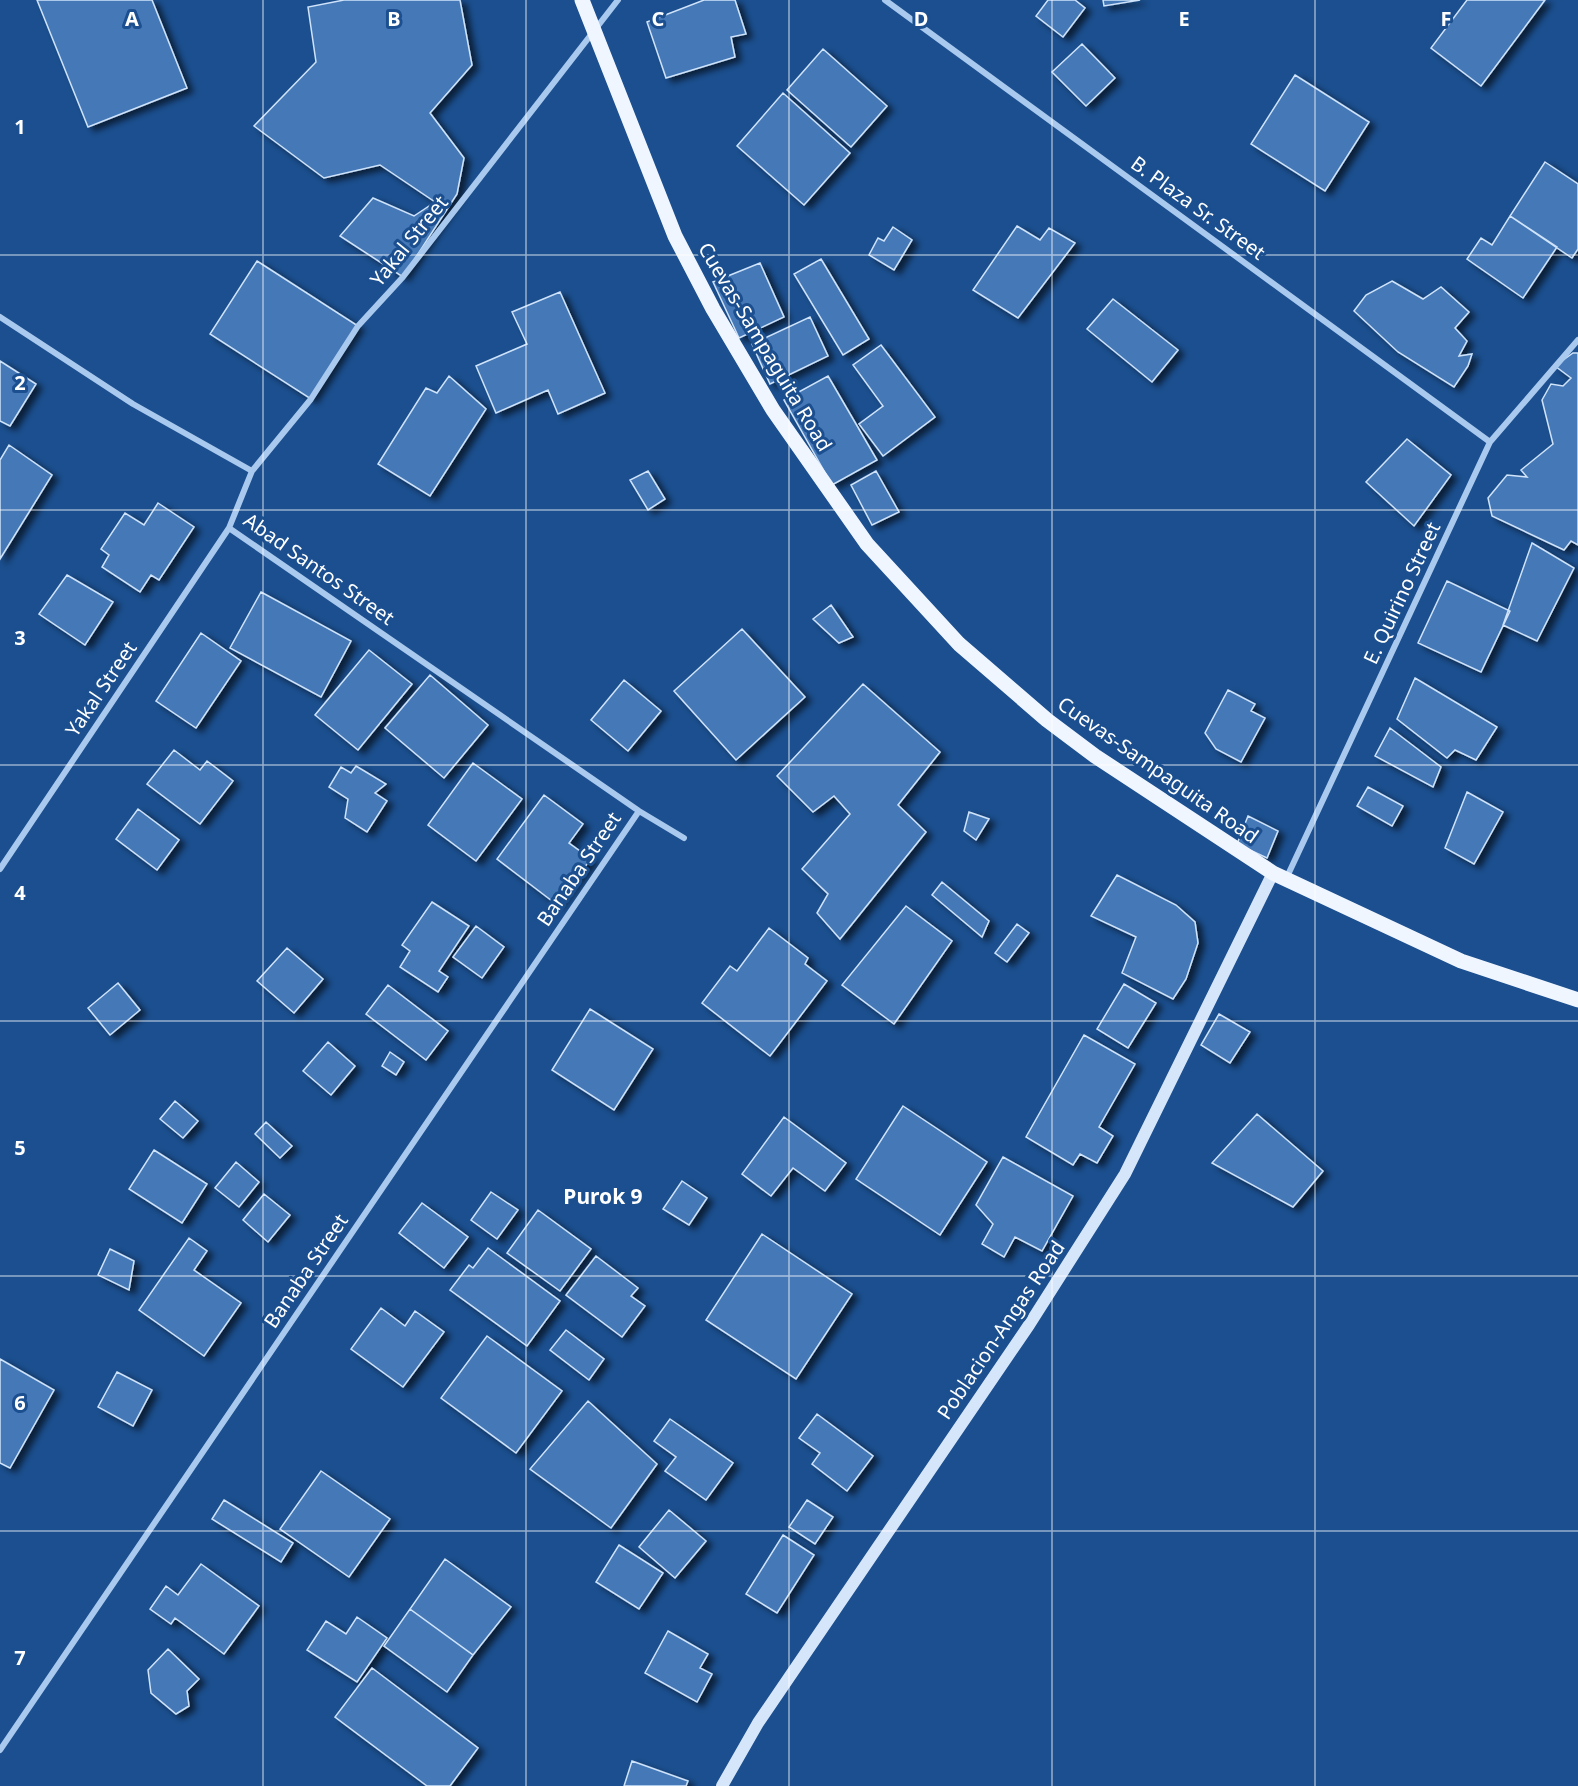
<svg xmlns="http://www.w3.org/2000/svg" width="1578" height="1786" viewBox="0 0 1578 1786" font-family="'Noto Sans',sans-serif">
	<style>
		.building { fill: #4478b7; stroke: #cfe3fa; stroke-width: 1.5; filter: url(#shadow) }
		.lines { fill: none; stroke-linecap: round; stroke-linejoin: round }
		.street { stroke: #a9c9ee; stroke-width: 6 }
		.secondary { stroke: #d6e6fa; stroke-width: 12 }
		.primary { stroke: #f0f6ff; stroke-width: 15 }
		.grid { fill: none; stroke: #fff; stroke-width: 1.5; stroke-opacity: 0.55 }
		.labels { text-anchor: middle; stroke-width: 6; stroke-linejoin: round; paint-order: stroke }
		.street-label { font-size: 20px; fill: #fff; stroke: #1b4f8f }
		.neighbourhood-label { font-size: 21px; font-weight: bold; fill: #fff; stroke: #1b4f8f }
		.grid-label { font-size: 20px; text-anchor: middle; font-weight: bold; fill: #fff; stroke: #1b4f8f; stroke-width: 6; stroke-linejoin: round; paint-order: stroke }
	</style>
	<defs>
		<filter id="shadow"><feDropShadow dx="6" dy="4" stdDeviation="3" flood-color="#0009"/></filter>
	</defs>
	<rect width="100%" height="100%" fill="#1b4f8f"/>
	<path class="building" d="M 37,0 L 152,0 L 187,88 L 88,127 Z
		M 344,0 L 460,0 L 472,65 L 430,113 L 464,158 L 457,194 L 403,277 L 340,236 L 373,198 L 414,216 L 435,202 L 380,165 L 324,178 L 254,126 L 316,62 L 308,7 Z
		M 704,0 L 735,0 L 746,34 L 731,37 L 735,57 L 666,78 L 647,22 Z
		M 1048,0 L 1075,0 L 1085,8 L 1063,37 L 1036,16 Z
		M 1103,0 L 1140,0 L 1104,6 Z
		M 1467,0 L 1545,0 L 1481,86 L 1431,48 Z
		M 1082,44 L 1115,78 L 1086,106 L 1052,72 Z
		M 823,49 L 887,106 L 851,147 L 787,90 Z
		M 1295,75 L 1369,122 L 1325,191 L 1251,144 Z
		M 783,93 L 850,153 L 804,205 L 737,146 Z
		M 1545,162 L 1578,184 L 1578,249 L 1572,258 L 1510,216 Z
		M 1510,216 L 1557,247 L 1523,298 L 1467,259 L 1481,238 L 1492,245 Z
		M 1017,226 L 1040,240 L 1049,228 L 1075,243 L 1018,318 L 973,290 Z
		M 893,227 L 912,240 L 894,270 L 869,255 L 878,238 L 884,241 Z
		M 821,259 L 869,339 L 843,355 L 794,274 Z
		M 257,261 L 358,326 L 311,399 L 210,334 Z
		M 760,263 L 784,317 L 739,338 L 713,282 Z
		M 1392,281 L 1423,299 L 1441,287 L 1469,312 L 1455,328 L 1467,341 L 1459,356 L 1472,354 L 1468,366 L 1454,387 L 1398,352 L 1354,311 L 1366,295 Z
		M 560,292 L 605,393 L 558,414 L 548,390 L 496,413 L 476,366 L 527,344 L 512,312 Z
		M 1113,299 L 1178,350 L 1152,382 L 1087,329 Z
		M 810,317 L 828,356 L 770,384 L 752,344 Z
		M 881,345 L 935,417 L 883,456 L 859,424 L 883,406 L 853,365 Z
		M 1573,353 L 1578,353 L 1578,545 L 1571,541 L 1564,550 L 1492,516 L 1488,498 L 1507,475 L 1527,477 L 1521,470 L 1553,444 L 1542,400 L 1551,384 L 1563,386 L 1571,378 L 1555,366 Z
		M 0,361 L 36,384 L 10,426 L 0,421 Z
		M 449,376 L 486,409 L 430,496 L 378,464 L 426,388 L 437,393 Z
		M 828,376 L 877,460 L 832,485 L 784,400 Z
		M 1407,439 L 1451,475 L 1414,526 L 1366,482 Z
		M 9,445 L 52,475 L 0,559 L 0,460 Z
		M 648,471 L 665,499 L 648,510 L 630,480 Z
		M 876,471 L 899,512 L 872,525 L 851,485 Z
		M 158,503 L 194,527 L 159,580 L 151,575 L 140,592 L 102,567 L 109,555 L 101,549 L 125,513 L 144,525 Z
		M 1532,543 L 1574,568 L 1537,641 L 1503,625 Z
		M 67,575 L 113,602 L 85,645 L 39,614 Z
		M 1447,581 L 1510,611 L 1481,672 L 1418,643 Z
		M 261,592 L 351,641 L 321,697 L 230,648 Z
		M 831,605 L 853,637 L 839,643 L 813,619 Z
		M 742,629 L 805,697 L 736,760 L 674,691 Z
		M 201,633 L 241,661 L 196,728 L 156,701 Z
		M 369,650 L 412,684 L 358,750 L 315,715 Z
		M 430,675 L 488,725 L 444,778 L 385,728 Z
		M 1415,678 L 1497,727 L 1476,760 L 1455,750 L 1447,758 L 1397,719 Z
		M 624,680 L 661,711 L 628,751 L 591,720 Z
		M 863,684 L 940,752 L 898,805 L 926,832 L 840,939 L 817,913 L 828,894 L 802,869 L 850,814 L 834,796 L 813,812 L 777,776 Z
		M 1228,690 L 1255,704 L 1251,711 L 1265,718 L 1241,762 L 1216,749 L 1205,733 Z
		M 1390,728 L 1441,767 L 1433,787 L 1375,756 Z
		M 174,750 L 200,770 L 207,761 L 233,781 L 200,824 L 147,784 Z
		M 473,763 L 522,799 L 476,861 L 428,825 Z
		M 356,766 L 386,784 L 375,793 L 387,801 L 367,832 L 345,818 L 348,799 L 329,787 L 341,767 L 351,773 Z
		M 1368,787 L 1403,806 L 1392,826 L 1357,806 Z
		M 1467,792 L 1503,812 L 1474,864 L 1445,848 Z
		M 544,795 L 583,824 L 569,843 L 591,859 L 556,904 L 497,859 Z
		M 138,809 L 179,840 L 157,870 L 116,839 Z
		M 969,812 L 989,819 L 976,840 L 964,831 Z
		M 1248,816 L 1278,831 L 1267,858 L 1237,844 Z
		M 1117,875 L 1176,905 L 1195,922 L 1198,943 L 1186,979 L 1173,999 L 1122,973 L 1136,937 L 1091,916 Z
		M 942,882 L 989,921 L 982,937 L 932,895 Z
		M 432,902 L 469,926 L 439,971 L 448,977 L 438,992 L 400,967 L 410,951 L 402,945 Z
		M 906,906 L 952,941 L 894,1024 L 842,985 Z
		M 1017,924 L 1029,933 L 1007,962 L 995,953 Z
		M 476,926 L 504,947 L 482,978 L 453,957 Z
		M 769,928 L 808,958 L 805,964 L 827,981 L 770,1056 L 702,1003 L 730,966 L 737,971 Z
		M 287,948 L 323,979 L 294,1013 L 257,981 Z
		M 118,983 L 140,1010 L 110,1035 L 88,1008 Z
		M 1124,984 L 1156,1003 L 1128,1048 L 1097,1029 Z
		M 388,985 L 448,1031 L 426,1060 L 366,1014 Z
		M 590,1009 L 653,1049 L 614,1110 L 552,1070 Z
		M 1219,1014 L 1250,1032 L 1230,1063 L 1201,1045 Z
		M 1084,1035 L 1135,1064 L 1099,1127 L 1113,1136 L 1097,1163 L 1080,1154 L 1073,1165 L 1026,1137 Z
		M 328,1042 L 355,1066 L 331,1095 L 303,1071 Z
		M 390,1052 L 404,1062 L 396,1075 L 382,1066 Z
		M 175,1101 L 198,1121 L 183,1138 L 160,1119 Z
		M 903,1106 L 987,1162 L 940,1235 L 856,1179 Z
		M 1257,1114 L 1323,1171 L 1293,1207 L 1212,1163 Z
		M 784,1117 L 846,1163 L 825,1191 L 793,1168 L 771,1196 L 742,1174 Z
		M 266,1122 L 292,1146 L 280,1158 L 255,1134 Z
		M 154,1150 L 207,1184 L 182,1223 L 129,1189 Z
		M 1003,1157 L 1073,1196 L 1042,1251 L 1015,1237 L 1004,1257 L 982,1244 L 993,1224 L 976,1205 Z
		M 236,1162 L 259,1182 L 239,1207 L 215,1188 Z
		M 682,1181 L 707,1198 L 689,1225 L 663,1209 Z
		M 491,1192 L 518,1210 L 497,1239 L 471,1220 Z
		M 264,1194 L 290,1215 L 268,1242 L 243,1220 Z
		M 422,1203 L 468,1237 L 444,1268 L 399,1233 Z
		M 538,1210 L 591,1249 L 560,1291 L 507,1253 Z
		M 762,1234 L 852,1294 L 796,1379 L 706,1320 Z
		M 189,1238 L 207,1251 L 194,1270 L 241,1303 L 204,1356 L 139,1310 Z
		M 488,1248 L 560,1301 L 527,1346 L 450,1290 L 469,1265 L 473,1268 Z
		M 110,1249 L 134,1261 L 129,1290 L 98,1275 Z
		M 596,1256 L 638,1288 L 631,1296 L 645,1306 L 622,1337 L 566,1295 Z
		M 381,1308 L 405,1326 L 415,1311 L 444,1332 L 403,1387 L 351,1349 Z
		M 566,1330 L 604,1359 L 589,1380 L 550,1350 Z
		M 487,1336 L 562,1391 L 516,1453 L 441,1398 Z
		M 0,1359 L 54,1390 L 10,1468 L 0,1463 Z
		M 117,1372 L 152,1390 L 133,1426 L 98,1407 Z
		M 588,1401 L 657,1464 L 611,1528 L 530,1469 Z
		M 817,1414 L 873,1456 L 847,1491 L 812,1464 L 820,1453 L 799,1438 Z
		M 670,1419 L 733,1463 L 706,1500 L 665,1471 L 676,1457 L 654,1441 Z
		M 321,1471 L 390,1519 L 349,1577 L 280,1529 Z
		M 224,1500 L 293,1543 L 281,1562 L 212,1519 Z
		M 807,1500 L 833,1517 L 815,1544 L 789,1527 Z
		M 669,1510 L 706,1541 L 675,1578 L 639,1547 Z
		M 783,1535 L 814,1555 L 777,1613 L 746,1594 Z
		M 619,1545 L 663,1573 L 639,1609 L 596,1582 Z
		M 445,1559 L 511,1607 L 473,1655 L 410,1609 Z
		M 201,1564 L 259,1606 L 224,1654 L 175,1618 L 171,1624 L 150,1609 L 166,1586 L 178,1595 Z
		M 410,1609 L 473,1655 L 447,1692 L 384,1646 Z
		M 357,1617 L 387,1638 L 357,1682 L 307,1650 L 326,1621 L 346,1634 Z
		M 668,1631 L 708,1654 L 700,1668 L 712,1674 L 697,1702 L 645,1673 Z
		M 168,1649 L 199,1679 L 187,1691 L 189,1706 L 176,1714 L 151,1693 L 148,1670 Z
		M 372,1668 L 478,1748 L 450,1786 L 427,1786 L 335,1717 Z
		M 632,1761 L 688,1781 L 686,1786 L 624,1786 Z"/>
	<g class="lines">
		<path class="street" d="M 885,0 L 1490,442
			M 0,317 L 133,404 L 252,471 L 229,528 L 639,811 L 684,838
			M 252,471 L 311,399 L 358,326 L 403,277 L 618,0
			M 0,869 L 229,528
			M 1286,879 L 1490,442 L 1578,340
			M 0,1750 L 639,811"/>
		<path class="secondary" d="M 722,1786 L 758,1723 L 1029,1325 L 1125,1174 L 1273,873"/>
		<path class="primary" d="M 582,0 L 675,236 L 713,309 L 773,410 L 867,544 L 959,644 L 1047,720 L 1095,756 L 1273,873 L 1461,961 L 1578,1000"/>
	</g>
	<path class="grid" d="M 263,0 L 263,1786M 526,0 L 526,1786M 789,0 L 789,1786M 1052,0 L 1052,1786M 1315,0 L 1315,1786M 0,255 L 1578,255M 0,510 L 1578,510M 0,765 L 1578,765M 0,1021 L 1578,1021M 0,1276 L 1578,1276M 0,1531 L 1578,1531"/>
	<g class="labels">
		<g class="street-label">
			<text transform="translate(1198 208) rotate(36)" y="7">B. Plaza Sr. Street</text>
			<text transform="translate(409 241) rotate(-51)" y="7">Yakal Street</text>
			<text transform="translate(765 347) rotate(59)" y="7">Cuevas-Sampaguita Road</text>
			<text transform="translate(319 569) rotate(35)" y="7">Abad Santos Street</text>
			<text transform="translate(1402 593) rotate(-65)" y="7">E. Quirino Street</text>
			<text transform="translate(101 689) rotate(-56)" y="7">Yakal Street</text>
			<text transform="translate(1158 770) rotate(35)" y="7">Cuevas-Sampaguita Road</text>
			<text transform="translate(579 869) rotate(-56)" y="7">Banaba Street</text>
			<text transform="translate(306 1271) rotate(-56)" y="7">Banaba Street</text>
			<text transform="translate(1001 1330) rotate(-56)" y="7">Poblacion-Angas Road</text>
		</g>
		<g class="neighbourhood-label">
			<text x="603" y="1204">Purok 9</text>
		</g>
	</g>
	<g class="grid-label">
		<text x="132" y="26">A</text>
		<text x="394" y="26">B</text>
		<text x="658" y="26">C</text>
		<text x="921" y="26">D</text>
		<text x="1184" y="26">E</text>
		<text x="1446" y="26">F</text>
		<text x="20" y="134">1</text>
		<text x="20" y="390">2</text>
		<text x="20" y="645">3</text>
		<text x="20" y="900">4</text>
		<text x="20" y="1155">5</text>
		<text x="20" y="1410">6</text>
		<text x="20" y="1665">7</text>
	</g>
</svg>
